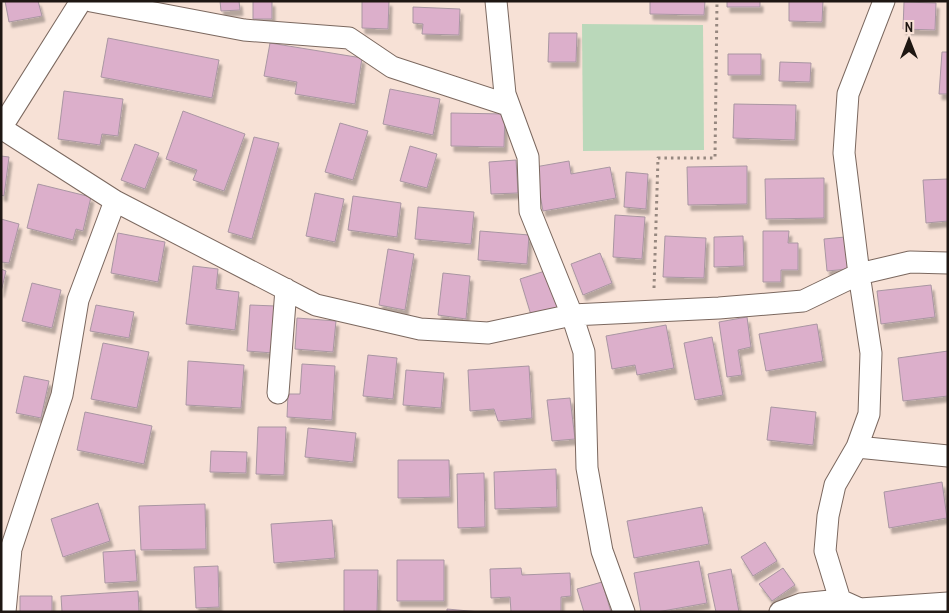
<svg xmlns="http://www.w3.org/2000/svg" width="949" height="613" viewBox="0 0 949 613" font-family="'Archivo Narrow',sans-serif">
	<style>
		.green { fill: #bad8ba }
		.building { fill: #dcafcb; stroke: #a996a2; filter: url(#shadow) }
		.lines { fill: none; stroke-linecap: round; stroke-linejoin: round }
		.street-casing { stroke: #7b685f; stroke-width: 23 }
		.path { stroke: #96877f; stroke-width: 3; stroke-dasharray: 2.5 4; stroke-linecap: butt }
		.street { stroke: #fff; stroke-width: 21 }
	</style>
	<defs>
		<filter id="shadow"><feDropShadow dx="3" dy="5.5" stdDeviation="1" flood-color="#0004"/></filter>
	</defs>
	<rect width="100%" height="100%" fill="#f7e1d6"/>
	<path class="green" d="M 582,24 L 703,25 L 704,150 L 583,151 Z"/>
	<path class="building" d="M 5,1 L 38,1 L 42,16 L 9,22 Z
		M 220,1 L 239,1 L 240,10 L 221,11 Z
		M 253,1 L 272,1 L 272,19 L 253,19 Z
		M 362,1 L 389,1 L 388,29 L 362,28 Z
		M 650,1 L 705,1 L 704,15 L 650,14 Z
		M 727,1 L 760,1 L 760,7 L 727,7 Z
		M 789,1 L 823,1 L 822,22 L 789,21 Z
		M 904,2 L 936,3 L 935,30 L 903,29 Z
		M 413,7 L 460,9 L 459,35 L 422,34 L 423,24 L 413,23 Z
		M 549,33 L 577,33 L 576,62 L 548,62 Z
		M 108,38 L 219,60 L 212,98 L 101,77 Z
		M 270,43 L 362,58 L 355,104 L 295,94 L 297,82 L 264,76 Z
		M 942,52 L 948,52 L 948,94 L 939,94 Z
		M 728,54 L 761,54 L 761,75 L 728,75 Z
		M 780,62 L 811,63 L 810,82 L 779,81 Z
		M 390,89 L 440,99 L 433,135 L 383,124 Z
		M 64,91 L 123,99 L 118,136 L 102,134 L 100,145 L 58,139 Z
		M 734,104 L 796,105 L 795,140 L 733,138 Z
		M 183,111 L 245,134 L 224,191 L 193,180 L 197,170 L 166,159 Z
		M 451,113 L 505,114 L 504,147 L 451,146 Z
		M 340,123 L 368,131 L 353,180 L 325,172 Z
		M 254,137 L 279,143 L 252,239 L 228,232 Z
		M 135,144 L 159,153 L 145,189 L 121,180 Z
		M 410,146 L 437,154 L 427,188 L 400,181 Z
		M 1,156 L 9,157 L 4,196 L 1,195 Z
		M 516,160 L 518,193 L 491,194 L 489,162 Z
		M 569,161 L 571,174 L 610,167 L 616,198 L 543,211 L 535,167 Z
		M 747,166 L 747,204 L 688,205 L 687,167 Z
		M 626,172 L 648,174 L 646,209 L 624,207 Z
		M 824,178 L 824,218 L 766,219 L 765,179 Z
		M 948,179 L 948,221 L 926,223 L 923,180 Z
		M 38,184 L 91,197 L 83,231 L 76,229 L 73,240 L 27,228 Z
		M 315,193 L 344,199 L 335,242 L 306,236 Z
		M 353,196 L 401,203 L 397,237 L 348,230 Z
		M 418,207 L 474,212 L 471,244 L 415,239 Z
		M 615,215 L 645,217 L 642,259 L 613,257 Z
		M 1,219 L 19,224 L 9,263 L 1,262 Z
		M 480,231 L 529,235 L 527,264 L 478,260 Z
		M 763,231 L 789,231 L 788,243 L 798,243 L 798,270 L 781,270 L 781,282 L 763,282 Z
		M 118,233 L 165,242 L 158,282 L 111,273 Z
		M 665,236 L 706,238 L 704,278 L 663,277 Z
		M 743,236 L 744,266 L 714,267 L 714,237 Z
		M 845,237 L 848,269 L 827,271 L 824,239 Z
		M 388,249 L 414,254 L 405,310 L 379,305 Z
		M 600,253 L 612,283 L 583,295 L 571,264 Z
		M 193,266 L 218,269 L 216,289 L 239,292 L 235,330 L 186,324 Z
		M 1,269 L 6,271 L 1,292 Z
		M 548,270 L 559,307 L 531,315 L 520,279 Z
		M 443,273 L 470,276 L 466,319 L 438,315 Z
		M 32,283 L 61,290 L 52,328 L 22,321 Z
		M 931,285 L 935,317 L 881,324 L 877,291 Z
		M 96,305 L 134,312 L 129,338 L 90,331 Z
		M 250,305 L 276,306 L 273,353 L 247,351 Z
		M 747,317 L 751,347 L 738,350 L 742,375 L 727,377 L 719,322 Z
		M 297,318 L 336,321 L 333,352 L 295,349 Z
		M 817,324 L 823,361 L 766,371 L 759,334 Z
		M 666,325 L 674,368 L 637,375 L 635,365 L 612,369 L 606,336 Z
		M 712,337 L 723,395 L 695,400 L 684,343 Z
		M 103,343 L 149,352 L 137,408 L 91,399 Z
		M 948,351 L 948,396 L 903,401 L 898,358 Z
		M 368,355 L 397,358 L 393,399 L 363,396 Z
		M 188,361 L 244,365 L 241,408 L 186,405 Z
		M 302,364 L 335,366 L 332,420 L 287,417 L 288,394 L 300,394 Z
		M 529,366 L 532,418 L 498,421 L 494,409 L 470,411 L 468,370 Z
		M 406,370 L 444,373 L 441,408 L 403,405 Z
		M 24,376 L 49,381 L 41,418 L 16,413 Z
		M 570,398 L 575,439 L 552,441 L 547,400 Z
		M 771,407 L 816,412 L 813,445 L 767,440 Z
		M 85,412 L 152,426 L 144,464 L 77,450 Z
		M 258,427 L 286,427 L 284,475 L 256,474 Z
		M 308,428 L 356,433 L 353,462 L 305,457 Z
		M 211,451 L 247,452 L 246,473 L 210,472 Z
		M 398,460 L 449,460 L 450,497 L 398,498 Z
		M 556,469 L 557,507 L 495,509 L 494,472 Z
		M 484,473 L 485,527 L 458,528 L 457,474 Z
		M 942,482 L 947,518 L 889,528 L 884,492 Z
		M 98,503 L 110,541 L 63,557 L 51,519 Z
		M 205,504 L 206,549 L 141,550 L 139,506 Z
		M 702,507 L 709,544 L 634,558 L 627,521 Z
		M 332,520 L 335,558 L 274,563 L 271,524 Z
		M 765,542 L 777,561 L 753,576 L 741,557 Z
		M 135,550 L 137,581 L 105,583 L 103,552 Z
		M 397,560 L 444,560 L 444,601 L 397,601 Z
		M 699,561 L 707,603 L 657,612 L 641,612 L 634,573 Z
		M 218,566 L 219,607 L 196,608 L 194,567 Z
		M 521,568 L 522,575 L 570,573 L 571,596 L 561,597 L 561,612 L 511,612 L 510,597 L 491,598 L 490,569 Z
		M 783,568 L 795,585 L 772,601 L 759,584 Z
		M 731,569 L 739,612 L 716,612 L 708,574 Z
		M 344,570 L 378,570 L 377,612 L 344,612 Z
		M 602,582 L 611,612 L 584,612 L 577,589 Z
		M 138,591 L 139,612 L 62,612 L 61,596 Z
		M 20,596 L 52,596 L 52,612 L 20,612 Z
		M 447,609 L 480,612 L 447,612 Z"/>
	<g class="lines">
		<g class="street-casing">
			<path id="street" d="M 91,1 L 244,30 L 349,38 L 392,67 L 508,105
				M 496,1 L 505,94 L 528,157 L 530,211 L 572,315 L 584,352 L 587,468 L 602,551 L 624,612
				M 1,128 L 115,201 L 316,305 L 420,329 L 488,333 L 572,315 L 719,308 L 803,301 L 859,274 L 910,262 L 948,263
				M 1,128 L 81,1
				M 278,393 L 286,289
				M 857,447 L 948,456
				M 840,600 L 825,551 L 828,516 L 835,485 L 857,447 L 869,414 L 871,353 L 859,274 L 844,153 L 848,94 L 884,1
				M 5,612 L 11,549 L 62,395 L 78,300 L 115,201
				M 780,612 L 801,604 L 840,600 L 860,609 L 948,603"/>
		</g>
		<path class="path" d="M 654,288 L 658,158 L 715,158 L 717,1"/>
		<use href="#street" class="street"/>
	</g>
	<rect width="949" height="613" fill="none" stroke="#1e1713" stroke-width="5"/>
	<g transform="translate(909 40)" stroke="#f7e1d6" stroke-width="4" paint-order="stroke">
	<path d="M0-4L9 19L0 12L-9 19Z" fill="#1e1713"/>
	<text y="-8" font-size="14" font-weight="bold" text-anchor="middle" fill="#1e1713">N</text>
	</g>
</svg>
